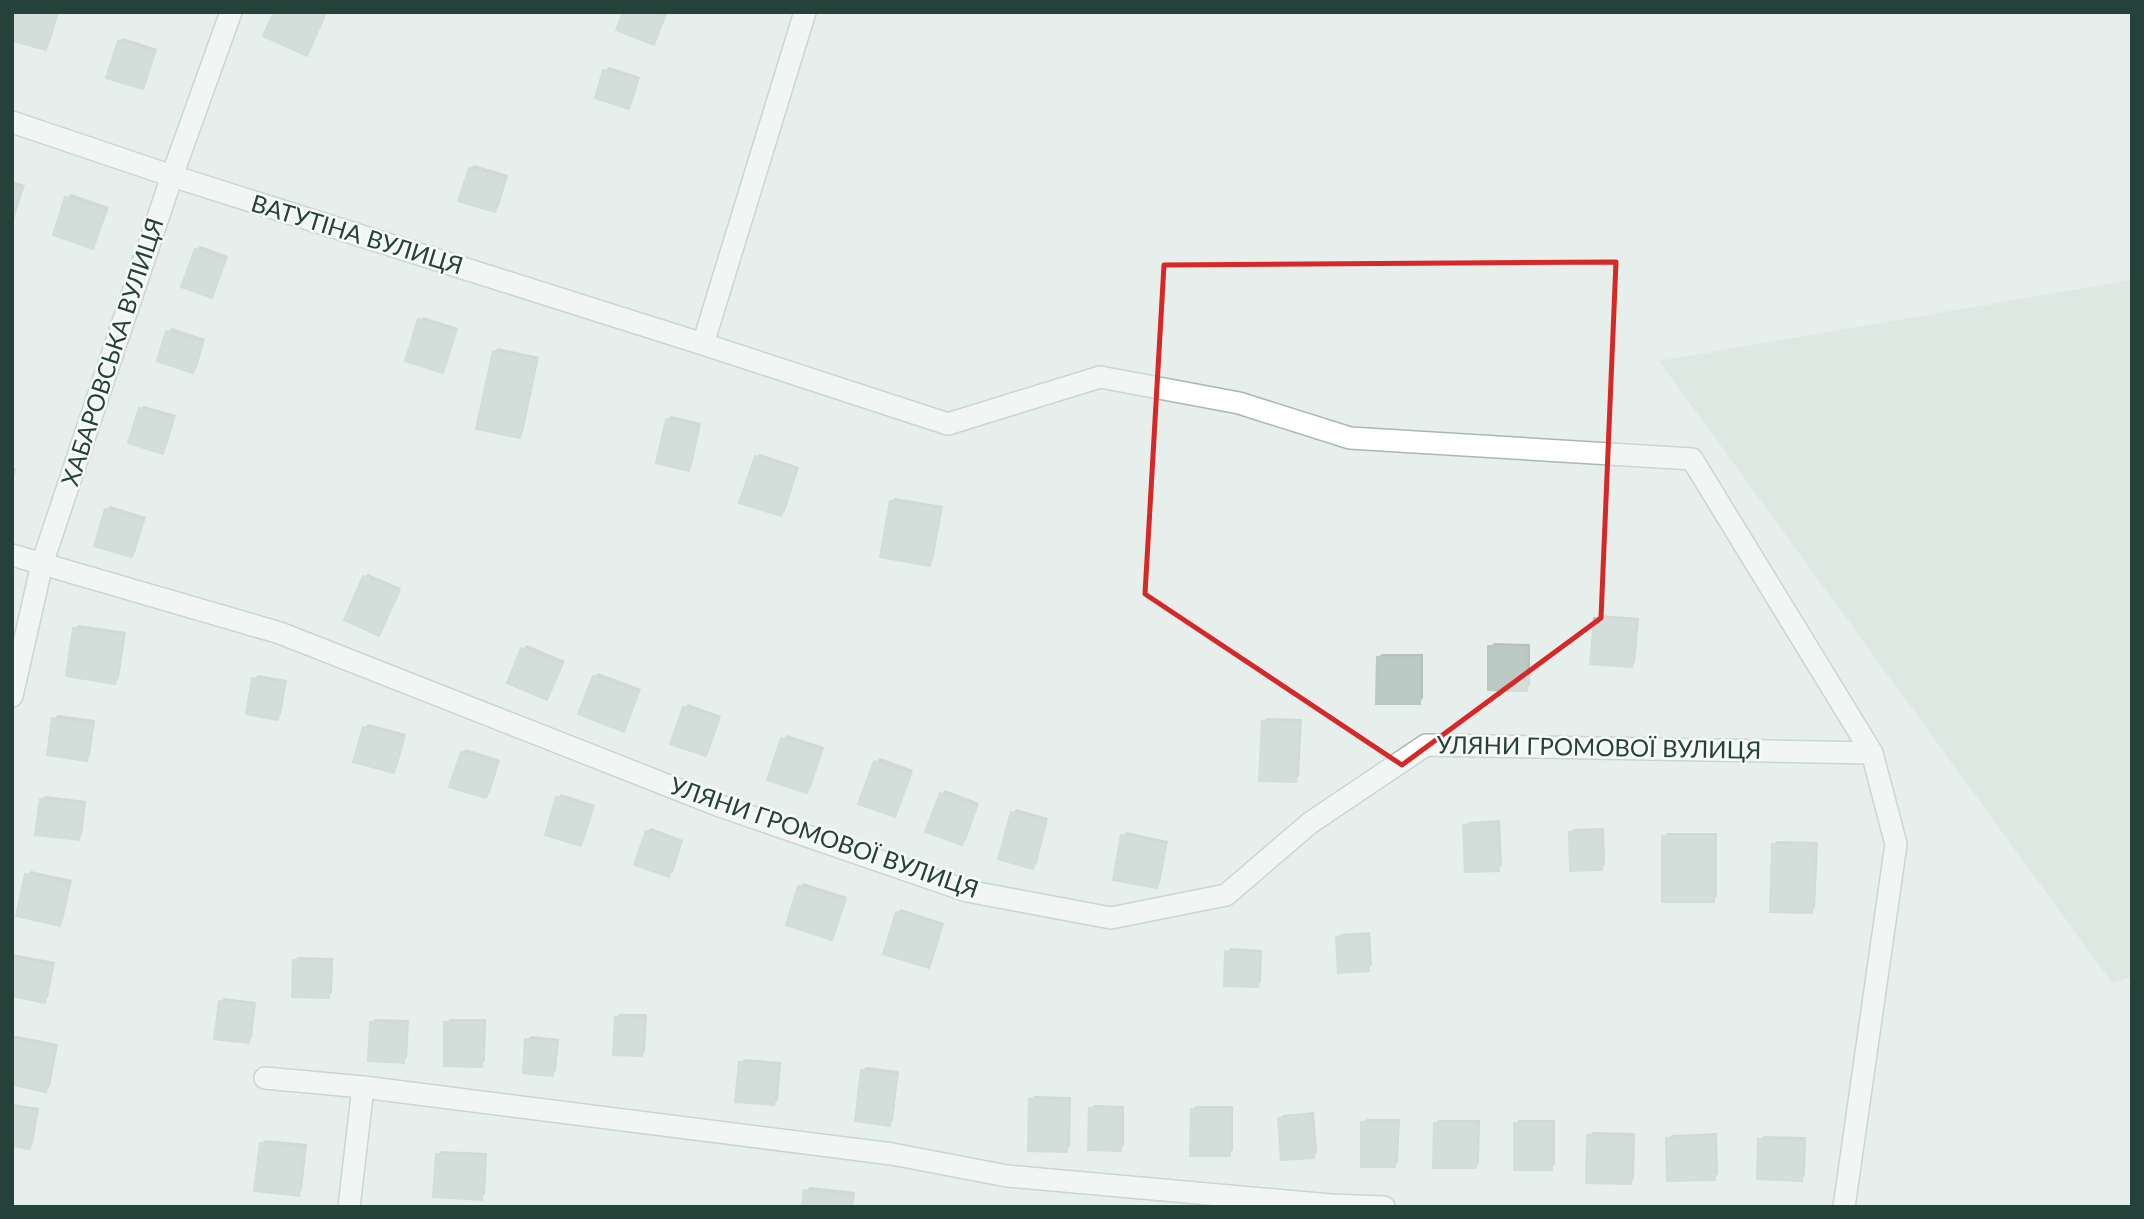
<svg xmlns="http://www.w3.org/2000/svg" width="2144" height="1219" viewBox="0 0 2144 1219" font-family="Lato,sans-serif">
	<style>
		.built { fill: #d4dfda }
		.shadow { fill: #0003 }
		.building { fill: #bbcac4; stroke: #b8c9c2; stroke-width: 2 }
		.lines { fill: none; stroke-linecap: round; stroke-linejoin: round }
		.street-casing { stroke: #a8b8b2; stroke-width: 24 }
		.street { stroke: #fff; stroke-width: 21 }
		.marked { fill: none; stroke: #d62828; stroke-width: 5; stroke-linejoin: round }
		.labels { text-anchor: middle; stroke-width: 5; stroke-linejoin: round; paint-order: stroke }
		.street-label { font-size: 24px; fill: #24423a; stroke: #f7fbf9 }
	</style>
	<rect width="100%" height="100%" fill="#e6efeb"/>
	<path class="built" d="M 2132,280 L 2132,977 L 2112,983 L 1659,361 Z"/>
	<path class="shadow" d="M 17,12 L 59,12 L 49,45 L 45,48 Z
		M 276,12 L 327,12 L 306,54 Z
		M 624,12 L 663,12 L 667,14 L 657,39 L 653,42 Z
		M 123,38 L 157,49 L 146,83 L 143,87 L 119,41 Z
		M 609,67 L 640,77 L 632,103 L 628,107 L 605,71 Z
		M 474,165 L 508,175 L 499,206 L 495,210 L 470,169 Z
		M 12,181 L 25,185 L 12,225 Z
		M 71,194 L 109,207 L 96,243 L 92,247 L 67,198 Z
		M 200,246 L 228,256 L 215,292 L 211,296 L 196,250 Z
		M 423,317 L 458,328 L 446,367 L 443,371 L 419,320 Z
		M 172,328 L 205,339 L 197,367 L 193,371 L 168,332 Z
		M 498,348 L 539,357 L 523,432 L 520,436 L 494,352 Z
		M 144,406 L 176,415 L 166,448 L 162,452 L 140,409 Z
		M 671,416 L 701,423 L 692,465 L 688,469 L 667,420 Z
		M 760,454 L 799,467 L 785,511 L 781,514 L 756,457 Z
		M 12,467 L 16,469 L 12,486 Z
		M 895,498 L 943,506 L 933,560 L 930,564 L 891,501 Z
		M 110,506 L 146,517 L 135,552 L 132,555 L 106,510 Z
		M 368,574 L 401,588 L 379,634 L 365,577 Z
		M 1599,615 L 1639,618 L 1635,662 L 1632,666 L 1596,619 Z
		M 79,625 L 126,632 L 119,678 L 115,682 L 75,628 Z
		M 1494,643 L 1530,644 L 1530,685 L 1526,689 L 1490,647 Z
		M 527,645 L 565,661 L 547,698 L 509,682 L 523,649 Z
		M 1382,654 L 1423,654 L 1423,698 L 1419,702 L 1378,657 Z
		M 598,673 L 641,689 L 627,726 L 623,730 L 594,677 Z
		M 258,675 L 287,680 L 281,714 L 277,718 L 254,679 Z
		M 688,704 L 721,716 L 709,751 L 705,754 L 685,708 Z
		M 58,715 L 95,720 L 90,755 L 86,759 L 54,719 Z
		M 1267,718 L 1302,719 L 1299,776 L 1296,780 L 1263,721 Z
		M 368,724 L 406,734 L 397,767 L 394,771 L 365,728 Z
		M 787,735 L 824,747 L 811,787 L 807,791 L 783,739 Z
		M 466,749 L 500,760 L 490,792 L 486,796 L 462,753 Z
		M 880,758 L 913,770 L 898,811 L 895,815 L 861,803 L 876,762 Z
		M 945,790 L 979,803 L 966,840 L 962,843 L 942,794 Z
		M 561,794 L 595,805 L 584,840 L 580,844 L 558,798 Z
		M 45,796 L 86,801 L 82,835 L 79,838 L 41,800 Z
		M 1016,809 L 1048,818 L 1037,863 L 1033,867 L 1013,813 Z
		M 1500,820 L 1502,865 L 1498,869 L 1465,826 L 1469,822 Z
		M 651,828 L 683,840 L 673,872 L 669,875 L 647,832 Z
		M 1604,828 L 1605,865 L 1601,869 L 1570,832 L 1574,829 Z
		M 1126,832 L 1168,841 L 1160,883 L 1156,887 L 1123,836 Z
		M 1667,833 L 1717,833 L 1717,896 L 1713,900 L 1664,837 Z
		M 1777,841 L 1818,842 L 1815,908 L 1811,912 L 1774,844 Z
		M 31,871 L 72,880 L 63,920 L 59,924 L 27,875 Z
		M 803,883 L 847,897 L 835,934 L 831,938 L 800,887 Z
		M 901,909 L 944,923 L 932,963 L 928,966 L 897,913 Z
		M 1370,932 L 1372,965 L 1368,969 L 1337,938 L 1341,934 Z
		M 1231,948 L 1262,950 L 1261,982 L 1257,986 L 1227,952 Z
		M 12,954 L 55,962 L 48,997 L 44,1001 L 12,995 Z
		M 298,957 L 333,958 L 332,992 L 329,996 L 294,961 Z
		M 224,998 L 256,1002 L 252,1037 L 248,1041 L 221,1002 Z
		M 620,1014 L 647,1014 L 645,1051 L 642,1054 L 616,1018 Z
		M 375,1019 L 409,1020 L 407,1057 L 403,1061 L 371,1023 Z
		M 450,1019 L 486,1019 L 485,1061 L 481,1065 L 446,1023 Z
		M 12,1035 L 58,1044 L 50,1086 L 46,1090 L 12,1084 Z
		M 531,1036 L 559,1039 L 556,1071 L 552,1074 L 527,1040 Z
		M 745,1059 L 781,1062 L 778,1100 L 774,1103 L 741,1062 Z
		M 866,1067 L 899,1071 L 893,1120 L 889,1124 L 863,1071 Z
		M 1034,1096 L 1071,1097 L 1070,1146 L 1066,1150 L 1031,1099 Z
		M 12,1104 L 39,1108 L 33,1143 L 29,1147 L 12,1145 Z
		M 1094,1105 L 1124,1106 L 1124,1145 L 1120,1149 L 1090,1109 Z
		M 1196,1106 L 1233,1106 L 1233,1150 L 1230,1154 L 1192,1110 Z
		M 1314,1112 L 1317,1153 L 1313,1156 L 1280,1119 L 1283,1115 Z
		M 1367,1119 L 1400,1119 L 1398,1162 L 1395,1165 L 1363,1122 Z
		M 1439,1120 L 1480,1120 L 1479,1163 L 1475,1166 L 1435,1123 Z
		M 1519,1120 L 1555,1120 L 1555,1164 L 1551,1168 L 1515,1124 Z
		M 1593,1132 L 1635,1133 L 1634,1179 L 1630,1183 L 1589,1136 Z
		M 1717,1133 L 1718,1174 L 1714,1178 L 1668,1138 L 1672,1135 Z
		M 1764,1136 L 1806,1137 L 1805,1176 L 1801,1179 L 1760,1140 Z
		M 265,1140 L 307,1144 L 302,1190 L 298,1194 L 261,1144 Z
		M 441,1151 L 487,1153 L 485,1194 L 481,1198 L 437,1155 Z
		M 810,1187 L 855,1192 L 853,1207 L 804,1207 L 806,1191 Z"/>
	<path class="building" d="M 15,12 L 46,12 L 56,15 L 46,50 L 12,41 L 12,22 Z
		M 274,12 L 318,12 L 325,15 L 307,56 L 263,36 Z
		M 623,12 L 651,12 L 664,17 L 654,45 L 616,30 Z
		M 118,41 L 155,52 L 143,89 L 106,78 Z
		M 603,70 L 638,80 L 629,109 L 595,98 Z
		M 469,168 L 505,179 L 495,212 L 458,201 Z
		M 12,185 L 22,188 L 12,220 Z
		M 65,197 L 106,211 L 93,249 L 53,235 Z
		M 195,249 L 225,260 L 212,298 L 181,287 Z
		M 418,319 L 456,331 L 443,373 L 405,361 Z
		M 166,331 L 203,343 L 193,373 L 157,361 Z
		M 493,351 L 536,360 L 520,438 L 476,429 Z
		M 139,408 L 173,419 L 163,454 L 128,443 Z
		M 666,419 L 699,427 L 689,471 L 656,463 Z
		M 755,456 L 797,470 L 781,516 L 739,503 Z
		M 890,501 L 940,509 L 930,566 L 880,557 Z
		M 105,509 L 143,521 L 132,557 L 94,546 Z
		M 363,576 L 399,592 L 379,636 L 344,620 Z
		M 1594,618 L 1636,621 L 1632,667 L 1590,664 Z
		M 73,628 L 123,635 L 115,684 L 66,676 Z
		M 1488,646 L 1527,647 L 1527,691 L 1488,690 Z
		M 521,648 L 562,665 L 547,700 L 507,683 Z
		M 1377,657 L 1420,657 L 1420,704 L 1376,704 Z
		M 593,676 L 638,693 L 624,732 L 578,714 Z
		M 252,678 L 284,683 L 278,720 L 246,714 Z
		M 683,707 L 719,719 L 706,756 L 670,744 Z
		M 52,718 L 92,724 L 87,761 L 47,755 Z
		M 1262,721 L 1299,722 L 1296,782 L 1259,781 Z
		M 363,727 L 404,738 L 394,773 L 353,762 Z
		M 781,738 L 821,751 L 807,793 L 767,780 Z
		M 461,752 L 498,763 L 486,798 L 449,787 Z
		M 874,761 L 911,774 L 895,817 L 858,804 Z
		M 940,793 L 977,807 L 962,845 L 925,832 Z
		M 556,797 L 593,808 L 581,846 L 545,835 Z
		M 40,799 L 83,804 L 79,840 L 35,835 Z
		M 1011,812 L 1046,822 L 1033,869 L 998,859 Z
		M 1496,823 L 1499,871 L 1465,872 L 1463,825 Z
		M 646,831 L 680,843 L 669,877 L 634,865 Z
		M 1601,831 L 1602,870 L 1570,871 L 1569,832 Z
		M 1121,835 L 1165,844 L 1157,888 L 1113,880 Z
		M 1662,836 L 1714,836 L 1714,902 L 1662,902 Z
		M 1772,844 L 1815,845 L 1812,913 L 1770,912 Z
		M 25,874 L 69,884 L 60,926 L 16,916 Z
		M 798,886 L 845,901 L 832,940 L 786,925 Z
		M 896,912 L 942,926 L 929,968 L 883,954 Z
		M 1367,935 L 1369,971 L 1338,973 L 1336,937 Z
		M 1225,951 L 1259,953 L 1258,987 L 1224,986 Z
		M 12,958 L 52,966 L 45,1003 L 12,996 Z
		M 293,960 L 330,961 L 329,998 L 292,997 Z
		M 219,1001 L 253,1005 L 249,1043 L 214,1039 Z
		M 615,1017 L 644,1018 L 642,1056 L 613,1055 Z
		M 370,1022 L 406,1024 L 404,1063 L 368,1061 Z
		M 444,1022 L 483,1022 L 482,1067 L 444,1066 Z
		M 12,1039 L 55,1048 L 46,1092 L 12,1085 Z
		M 525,1039 L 556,1042 L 553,1076 L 523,1073 Z
		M 739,1062 L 778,1065 L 774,1105 L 735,1102 Z
		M 861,1070 L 896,1075 L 890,1126 L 855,1121 Z
		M 1029,1099 L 1068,1100 L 1067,1152 L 1028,1151 Z
		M 12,1108 L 36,1111 L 30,1149 L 12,1146 Z
		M 1089,1108 L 1121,1109 L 1121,1151 L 1088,1150 Z
		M 1191,1109 L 1230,1109 L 1230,1156 L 1190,1156 Z
		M 1311,1115 L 1314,1158 L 1281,1160 L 1278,1118 Z
		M 1361,1122 L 1397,1122 L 1395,1167 L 1361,1167 Z
		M 1434,1123 L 1477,1123 L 1476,1168 L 1433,1168 Z
		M 1514,1123 L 1552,1123 L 1552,1170 L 1514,1170 Z
		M 1587,1135 L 1632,1137 L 1631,1184 L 1586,1183 Z
		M 1714,1136 L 1715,1180 L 1667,1181 L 1666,1138 Z
		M 1758,1139 L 1803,1140 L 1802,1181 L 1757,1179 Z
		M 260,1143 L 304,1148 L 299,1196 L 254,1191 Z
		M 436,1154 L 484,1156 L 482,1200 L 433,1197 Z
		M 804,1190 L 852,1196 L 851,1207 L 802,1207 Z"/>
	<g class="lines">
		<g class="street-casing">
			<path id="street" d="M 805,12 L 703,344 L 948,424 L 1100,377 L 1239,403 L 1350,438 L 1692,459 L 1872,753 L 1896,844 L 1844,1207
				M 12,122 L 172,176 L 703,344
				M 12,555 L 280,633 L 720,806 L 967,891 L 1111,918 L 1226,895 L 1310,823 L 1426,745 L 1872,753
				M 12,696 L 42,564 L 172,176 L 231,12
				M 265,1078 L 363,1087 L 892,1154 L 1007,1176 L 1331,1205 L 1384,1207
				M 349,1207 L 363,1087"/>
		</g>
		<use href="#street" class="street"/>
	</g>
	<path d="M0 0H2144V1219H0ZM 1616,262 L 1601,618 L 1402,765 L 1145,594 L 1164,265 Z" fill="#e6efeb" fill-opacity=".55" fill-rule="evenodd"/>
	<path class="marked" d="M 1616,262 L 1601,618 L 1402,765 L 1145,594 L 1164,265 Z"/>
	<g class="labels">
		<g class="street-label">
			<text transform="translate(357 235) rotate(17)" y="8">ВАТУТІНА ВУЛИЦЯ</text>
			<text transform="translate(113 352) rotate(-72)" y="8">ХАБАРОВСЬКА ВУЛИЦЯ</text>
			<text transform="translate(1599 748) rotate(1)" y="8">УЛЯНИ ГРОМОВОЇ ВУЛИЦЯ</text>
			<text transform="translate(824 838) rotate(19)" y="8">УЛЯНИ ГРОМОВОЇ ВУЛИЦЯ</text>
		</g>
	</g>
	<rect width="2144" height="1219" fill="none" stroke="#24423a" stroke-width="28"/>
</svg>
